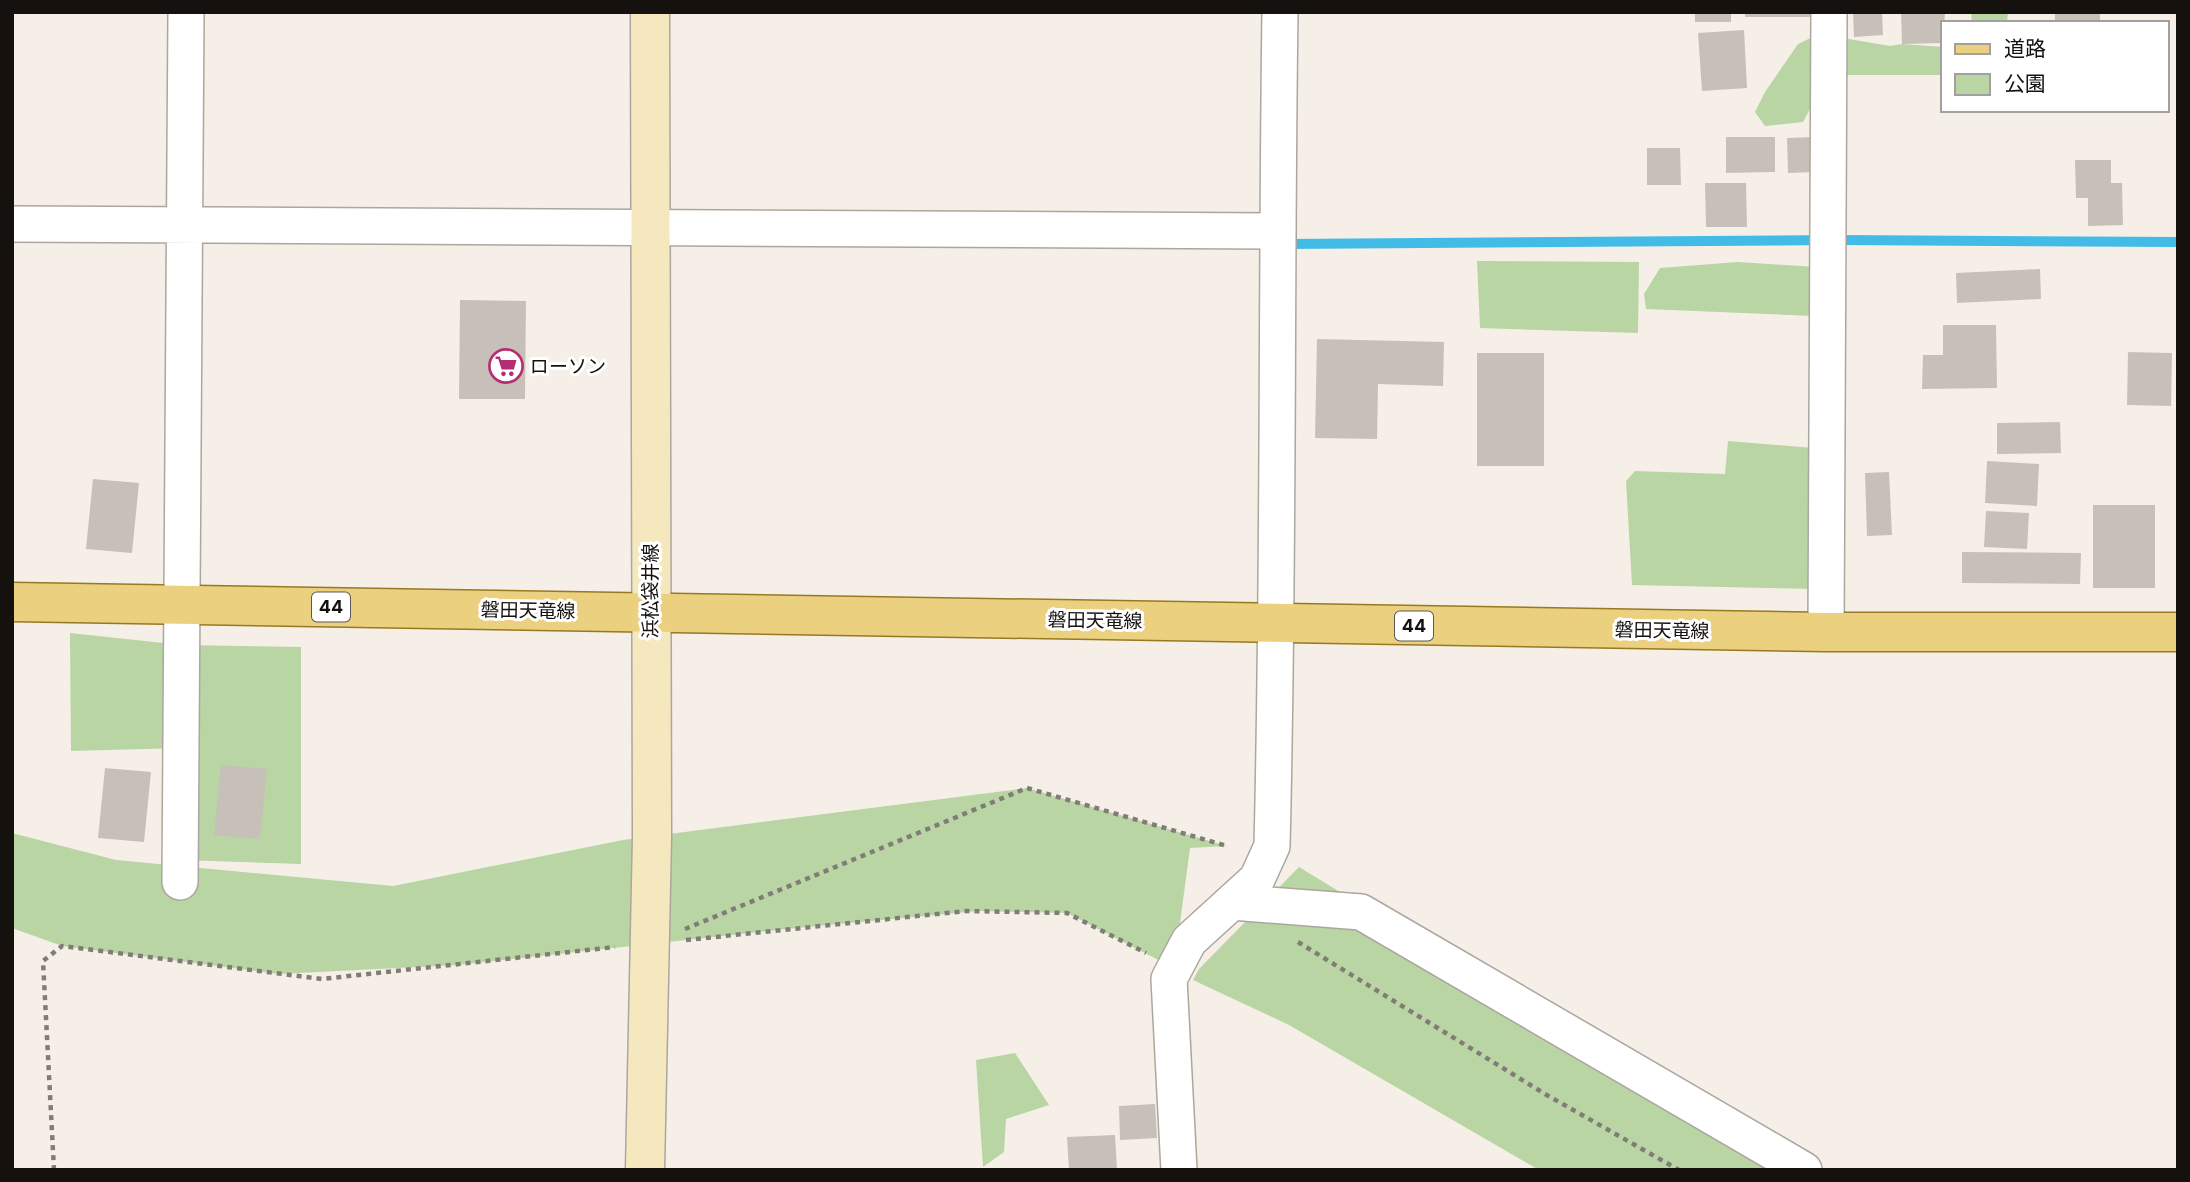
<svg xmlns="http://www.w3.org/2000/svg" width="2190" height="1182" viewBox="0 0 2190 1182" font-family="Inter,'Noto Sans JP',sans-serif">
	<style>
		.green { fill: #b8d5a3 }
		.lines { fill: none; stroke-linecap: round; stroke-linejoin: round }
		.stream { stroke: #42bbe6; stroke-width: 10 }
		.building { fill: #c7c0b9 }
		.street-casing { stroke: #aca69f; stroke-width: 38 }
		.secondary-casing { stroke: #aca69f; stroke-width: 41 }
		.primary-casing { stroke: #977921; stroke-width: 41 }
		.path { stroke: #817c77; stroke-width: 4.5; stroke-dasharray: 5 5; stroke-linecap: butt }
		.street { stroke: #fff; stroke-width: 35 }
		.secondary { stroke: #f5e8bf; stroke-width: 38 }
		.primary { stroke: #ebd07f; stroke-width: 38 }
		.labels { text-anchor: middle; stroke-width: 6; stroke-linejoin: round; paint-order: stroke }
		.shield { fill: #fff; stroke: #5a5857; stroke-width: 2 }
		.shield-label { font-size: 18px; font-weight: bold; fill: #14110f }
		.poi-label { font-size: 19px; fill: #14110f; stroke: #fff; text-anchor: start }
		.street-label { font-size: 19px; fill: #14110f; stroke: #fff }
	</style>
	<rect width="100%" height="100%" fill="#f6efe7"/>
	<path class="green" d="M 1971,12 L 2008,12 L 2007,23 L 1972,23 Z
		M 1819,34 L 1890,46 L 1902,44 L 1943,47 L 1943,75 L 1828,75 L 1803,122 L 1765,126 L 1755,112 L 1765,92 L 1798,44 Z
		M 1477,261 L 1639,262 L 1638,333 L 1480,328 Z
		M 1738,262 L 1816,267 L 1815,316 L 1646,309 L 1644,294 L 1660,268 Z
		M 1728,441 L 1813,448 L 1815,589 L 1632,585 L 1626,481 L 1635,471 L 1725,474 Z
		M 70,633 L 182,645 L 301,647 L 301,864 L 180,860 L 181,748 L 71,751 Z
		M 1027,788 L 1227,846 L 1190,848 L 1174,968 L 1067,913 L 978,911 L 786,929 L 457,965 L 279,974 L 62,946 L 12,928 L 12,833 L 116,860 L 393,886 L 623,840 Z
		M 1299,867 L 1632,1070 L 1807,1170 L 1539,1170 L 1289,1025 L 1193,980 L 1199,969 Z
		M 1015,1053 L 1049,1105 L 1006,1119 L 1004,1152 L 983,1167 L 976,1060 Z"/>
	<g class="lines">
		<path class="stream" d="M 1284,244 L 1838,240 L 2178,242"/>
	</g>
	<path class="building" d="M 1695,12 L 1731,12 L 1731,22 L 1695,22 Z
		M 1745,12 L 1815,12 L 1815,17 L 1745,17 Z
		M 1853,12 L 1882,12 L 1883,35 L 1854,37 Z
		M 1901,12 L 1945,12 L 1943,43 L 1902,44 Z
		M 2055,12 L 2100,12 L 2100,23 L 2055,23 Z
		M 1744,30 L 1747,88 L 1702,91 L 1698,33 Z
		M 1726,137 L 1775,137 L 1775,172 L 1726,173 Z
		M 1814,137 L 1815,172 L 1788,173 L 1787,138 Z
		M 1647,148 L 1680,148 L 1681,185 L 1647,185 Z
		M 2075,160 L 2111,160 L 2111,183 L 2122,183 L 2123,225 L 2088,226 L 2088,198 L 2076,198 Z
		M 1705,183 L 1746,183 L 1747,227 L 1706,227 Z
		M 2040,269 L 2041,299 L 1957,303 L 1956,273 Z
		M 460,300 L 526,301 L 525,399 L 459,399 Z
		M 1943,325 L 1996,325 L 1997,388 L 1922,389 L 1923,355 L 1943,355 Z
		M 1317,339 L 1444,342 L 1443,386 L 1378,384 L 1377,439 L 1315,438 Z
		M 2128,352 L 2172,353 L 2171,406 L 2127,405 Z
		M 1477,353 L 1544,353 L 1544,466 L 1477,466 Z
		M 2060,422 L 2061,453 L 1997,454 L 1997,423 Z
		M 1987,461 L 2039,464 L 2037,506 L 1985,503 Z
		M 1889,472 L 1892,535 L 1867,536 L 1865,473 Z
		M 93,479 L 139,483 L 132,553 L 86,549 Z
		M 2093,505 L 2155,505 L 2155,588 L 2093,588 Z
		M 1986,511 L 2029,513 L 2027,549 L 1984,547 Z
		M 1962,552 L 2081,553 L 2080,584 L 1962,583 Z
		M 221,765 L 267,769 L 260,839 L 214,835 Z
		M 105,768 L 151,772 L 144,842 L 98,838 Z
		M 1155,1104 L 1157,1138 L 1120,1140 L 1119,1106 Z
		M 1115,1135 L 1117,1170 L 1069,1170 L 1067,1137 Z"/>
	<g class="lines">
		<g class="street-casing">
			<path id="street" d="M 12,224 L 1277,231
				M 1826,632 L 1829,12
				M 180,882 L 186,12
				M 1232,902 L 1361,912 L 1804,1170
				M 1179,1170 L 1169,979 L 1189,941 L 1257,879 L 1272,846 C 1279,568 1276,290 1280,12"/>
		</g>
		<g class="secondary-casing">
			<path id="secondary" d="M 645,1170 L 652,838 L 650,12"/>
		</g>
		<g class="primary-casing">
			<path id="primary" d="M 12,602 L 1826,632 L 2178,632"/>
		</g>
		<path class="path" d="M 685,929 L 1027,788 L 1227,846
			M 686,940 L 966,911 L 1067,913 L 1146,953
			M 1298,942 L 1545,1094 L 1679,1170
			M 54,1170 L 43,961 L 62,946 L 322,979 L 615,947"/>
		<use href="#street" class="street"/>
		<use href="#secondary" class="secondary"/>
		<use href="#primary" class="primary"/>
	</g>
	<defs>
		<g id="supermarket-ring" transform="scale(1.75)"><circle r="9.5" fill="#fff" stroke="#b32e73" stroke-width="1.5"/><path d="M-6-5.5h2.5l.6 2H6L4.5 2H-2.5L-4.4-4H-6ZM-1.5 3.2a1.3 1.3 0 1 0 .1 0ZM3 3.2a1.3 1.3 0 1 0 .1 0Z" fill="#b32e73"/></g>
	</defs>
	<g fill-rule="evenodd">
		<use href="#supermarket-ring" x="506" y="366"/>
	</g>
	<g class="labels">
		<g class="shield">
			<rect x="312" y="592.5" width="38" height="29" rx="5"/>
			<rect x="1395" y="611.5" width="38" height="29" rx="5"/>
		</g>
		<g class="shield-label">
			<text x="331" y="613">44</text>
			<text x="1414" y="632">44</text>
		</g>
		<g class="poi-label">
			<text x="530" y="373">ローソン</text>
		</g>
		<g class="street-label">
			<text transform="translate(650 591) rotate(-90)" y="7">浜松袋井線</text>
			<text transform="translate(528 610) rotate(1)" y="7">磐田天竜線</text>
			<text transform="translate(1095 620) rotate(1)" y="7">磐田天竜線</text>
			<text transform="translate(1662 630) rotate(1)" y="7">磐田天竜線</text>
		</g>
	</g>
	<rect width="2190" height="1182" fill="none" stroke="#14110f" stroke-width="28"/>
	<rect x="1941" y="21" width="228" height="91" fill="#ffffff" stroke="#a1a09f" stroke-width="2"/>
	<rect x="1955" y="44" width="35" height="10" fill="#ebd07f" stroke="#a1a09f" stroke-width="2"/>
	<text x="2004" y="56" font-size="21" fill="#14110f">道路</text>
	<rect x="1955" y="74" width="35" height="21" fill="#b8d5a3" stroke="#a1a09f" stroke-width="2"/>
	<text x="2004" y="91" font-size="21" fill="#14110f">公園</text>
</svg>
